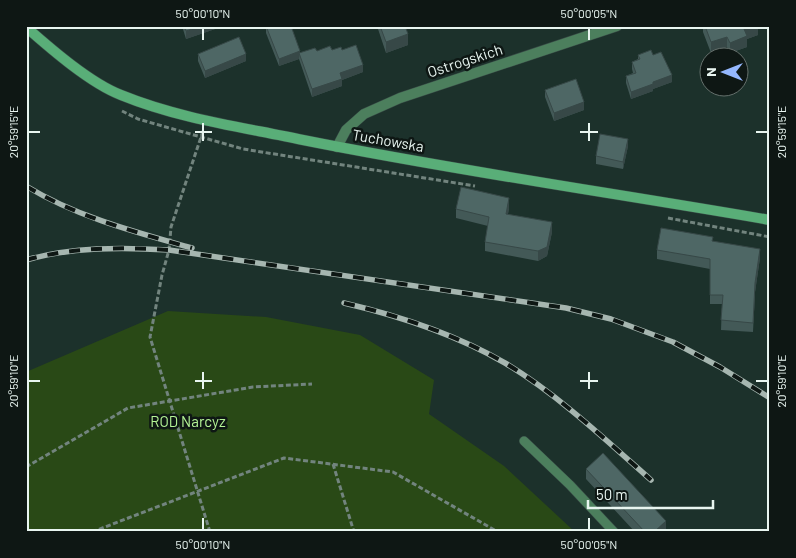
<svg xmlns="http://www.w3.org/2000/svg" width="796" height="558" viewBox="0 0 796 558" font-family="Barlow,sans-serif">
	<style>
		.green { fill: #294916 }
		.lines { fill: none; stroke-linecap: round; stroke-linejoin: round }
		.lane-casing { stroke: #394c47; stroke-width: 10 }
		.street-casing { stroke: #394c47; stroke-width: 11 }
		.secondary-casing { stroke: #394c47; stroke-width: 11 }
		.path { stroke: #72847e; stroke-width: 3; stroke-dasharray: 5 2.5; stroke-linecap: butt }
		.lane { stroke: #4c7f5d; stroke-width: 9 }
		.street { stroke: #4c7f5d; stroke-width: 10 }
		.secondary { stroke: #59ae78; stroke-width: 10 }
		.rail-casing { stroke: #a6b6b0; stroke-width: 5.5 }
		.rail { stroke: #0e1714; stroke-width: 4; stroke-dasharray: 11; stroke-linecap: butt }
		.wall { fill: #435957 }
		.shaded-wall { fill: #374847 }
		.building { fill: #4e6765; stroke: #374847 }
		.ticks { fill: none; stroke: #e8f5f0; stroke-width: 2 }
		.labels { text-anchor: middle; stroke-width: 5; stroke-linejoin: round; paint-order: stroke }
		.street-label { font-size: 15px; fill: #e8f5f0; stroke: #0e1714 }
		.park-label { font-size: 15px; fill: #b5f596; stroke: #0e1714 }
		.neatline { fill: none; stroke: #e8f5f0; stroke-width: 2 }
		.ticks-label { font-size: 12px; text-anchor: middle; fill: #e8f5f0 }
	</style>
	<rect width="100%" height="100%" fill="#1c312b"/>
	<path class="green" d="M 168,311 L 266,317 L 360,335 L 434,380 L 429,414 L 504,466 L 575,532 L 26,532 L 26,372 Z"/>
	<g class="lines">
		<g class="lane-casing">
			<path id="lane" d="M 524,441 L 570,485 L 614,532"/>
		</g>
		<g class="street-casing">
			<path id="street" d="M 337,147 L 346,130 L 364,114 L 400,98 L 617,26"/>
		</g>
		<g class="secondary-casing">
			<path id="secondary" d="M 26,27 C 51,49 90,83 121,95 C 180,119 242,127 303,140 C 458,171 614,193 770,220"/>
		</g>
		<path class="path" d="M 122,111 L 138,119 L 243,149 L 475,186
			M 203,131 L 171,227 L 169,250 L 162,275 L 150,337 L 210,532
			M 668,218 L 770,237
			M 333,464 L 354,532
			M 26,467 L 128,408 L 253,387 L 312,384
			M 92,532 L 284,458 L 393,472 L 498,532"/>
		<use href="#lane" class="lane"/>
		<use href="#street" class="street"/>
		<use href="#secondary" class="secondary"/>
		<g class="rail-casing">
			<path id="rail" d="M 26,186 C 77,217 135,232 192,248
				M 26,260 C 72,247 121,247 169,250 L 566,308 L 611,319 L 673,342 L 720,367 L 770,398
				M 344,303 C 400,316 455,334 505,363 C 557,394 605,439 651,480"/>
		</g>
		<use href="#rail" class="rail"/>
	</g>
	<path class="wall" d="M 182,26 L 218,26 L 218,28 L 186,39 Z
		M 266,26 L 300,53 L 317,51 L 342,50 L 363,72 L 342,80 L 342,86 L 312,97 L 299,59 L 279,66 L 266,33 Z
		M 377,26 L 405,26 L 408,45 L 386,53 Z
		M 703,26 L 758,26 L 758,35 L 747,39 L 747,47 L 730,53 L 727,47 L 711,53 L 703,32 Z
		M 198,54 L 246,61 L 205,78 L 198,61 Z
		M 638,55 L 653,55 L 672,82 L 653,89 L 653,91 L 631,99 L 626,83 L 626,76 L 633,73 L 632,69 L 632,62 L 638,59 Z
		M 545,90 L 584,110 L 554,121 L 545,97 Z
		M 628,146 L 623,169 L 596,164 L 596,156 Z
		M 509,208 L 508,214 L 552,232 L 547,256 L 538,261 L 485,251 L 485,242 L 488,226 L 456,218 L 456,209 Z
		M 713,242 L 760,258 L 755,292 L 753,332 L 721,330 L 722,304 L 710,304 L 710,269 L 657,259 L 657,250 Z
		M 586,469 L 666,531 L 635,532 L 586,479 Z"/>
	<path class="shaded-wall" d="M 202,26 L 218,26 L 218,28 L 186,39 L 186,31 Z
		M 752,26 L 758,26 L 758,35 L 747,39 L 747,47 L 730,53 L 730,43 L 744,29 Z
		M 408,34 L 408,45 L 386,53 L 386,42 Z
		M 727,37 L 727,47 L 711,53 L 711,42 Z
		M 300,51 L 299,59 L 279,66 L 279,59 Z
		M 246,54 L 246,61 L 205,78 L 205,71 Z
		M 363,65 L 363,72 L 342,80 L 342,86 L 312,97 L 312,89 L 340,73 Z
		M 672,75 L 672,82 L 653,89 L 653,91 L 631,99 L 631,92 L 653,82 Z
		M 584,102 L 584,110 L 554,121 L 554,113 Z
		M 628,139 L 628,146 L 623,169 L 623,162 Z
		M 509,198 L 509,208 L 506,224 L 506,214 Z
		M 552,222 L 552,232 L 547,256 L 538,261 L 538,251 Z
		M 760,249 L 760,258 L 755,292 L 753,332 L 755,283 Z
		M 666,521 L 666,531 L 654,532 Z"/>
	<path class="building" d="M 184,26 L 202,26 L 186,31 Z
		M 266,26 L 291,26 L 300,51 L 279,59 Z
		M 380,26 L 405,26 L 408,34 L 386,42 Z
		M 705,26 L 752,26 L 744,29 L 747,36 L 730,43 L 727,37 L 711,42 Z
		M 239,37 L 246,54 L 205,71 L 198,54 Z
		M 356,45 L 363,65 L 340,73 L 342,79 L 312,89 L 299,53 L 315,48 L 317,51 L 330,46 L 332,50 L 341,47 L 342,50 Z
		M 651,50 L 653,55 L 661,52 L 672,75 L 653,82 L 653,84 L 631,92 L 626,76 L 636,73 L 632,62 L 640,59 L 638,55 Z
		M 576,79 L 584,102 L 554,113 L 545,90 Z
		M 600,134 L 628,139 L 623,162 L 596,156 Z
		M 461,187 L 509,198 L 506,214 L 552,222 L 547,247 L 538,251 L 485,242 L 489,217 L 456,209 Z
		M 661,228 L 713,237 L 712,241 L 760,249 L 755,283 L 753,323 L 721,320 L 723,295 L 710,295 L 710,259 L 657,250 Z
		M 603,453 L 666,521 L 654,532 L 645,532 L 586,469 Z"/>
	<path class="ticks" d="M 203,28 L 203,40M 589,28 L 589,40M 203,123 L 203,141M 589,123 L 589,141M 28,132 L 40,132M 195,132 L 212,132M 580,132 L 598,132M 756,132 L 768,132M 203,372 L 203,389M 589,372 L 589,389M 28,381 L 40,381M 195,381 L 212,381M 580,381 L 598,381M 756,381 L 768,381M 203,518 L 203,530M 589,518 L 589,530"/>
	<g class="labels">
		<g class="street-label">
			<text transform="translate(465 61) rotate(-18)" y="5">Ostrogskich</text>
			<text transform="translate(388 141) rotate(10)" y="5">Tuchowska</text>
		</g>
		<g class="park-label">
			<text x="188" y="427">ROD Narcyz</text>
		</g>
	</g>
	<rect width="796" height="558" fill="none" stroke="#0e1714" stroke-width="55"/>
	<g transform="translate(724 72) rotate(270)"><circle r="24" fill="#0e1714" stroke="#65706c"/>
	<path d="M0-4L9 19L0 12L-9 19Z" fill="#94b7fd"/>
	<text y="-8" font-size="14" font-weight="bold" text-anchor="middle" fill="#e8f5f0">N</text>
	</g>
	<path d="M588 500v8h125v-8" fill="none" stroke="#e8f5f0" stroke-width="2.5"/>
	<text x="596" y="500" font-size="15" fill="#e8f5f0" stroke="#0e1714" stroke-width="4" paint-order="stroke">50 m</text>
	<rect x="28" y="28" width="740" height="502" class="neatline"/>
	<g class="ticks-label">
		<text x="203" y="18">50°00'10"N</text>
		<text x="589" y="18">50°00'05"N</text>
		<text transform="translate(782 132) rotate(-90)" y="4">20°59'15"E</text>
		<text transform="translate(14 132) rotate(-90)" y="4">20°59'15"E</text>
		<text transform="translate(782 381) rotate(-90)" y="4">20°59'10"E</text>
		<text transform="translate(14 381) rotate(-90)" y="4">20°59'10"E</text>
		<text x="203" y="549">50°00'10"N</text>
		<text x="589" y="549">50°00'05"N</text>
	</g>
</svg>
